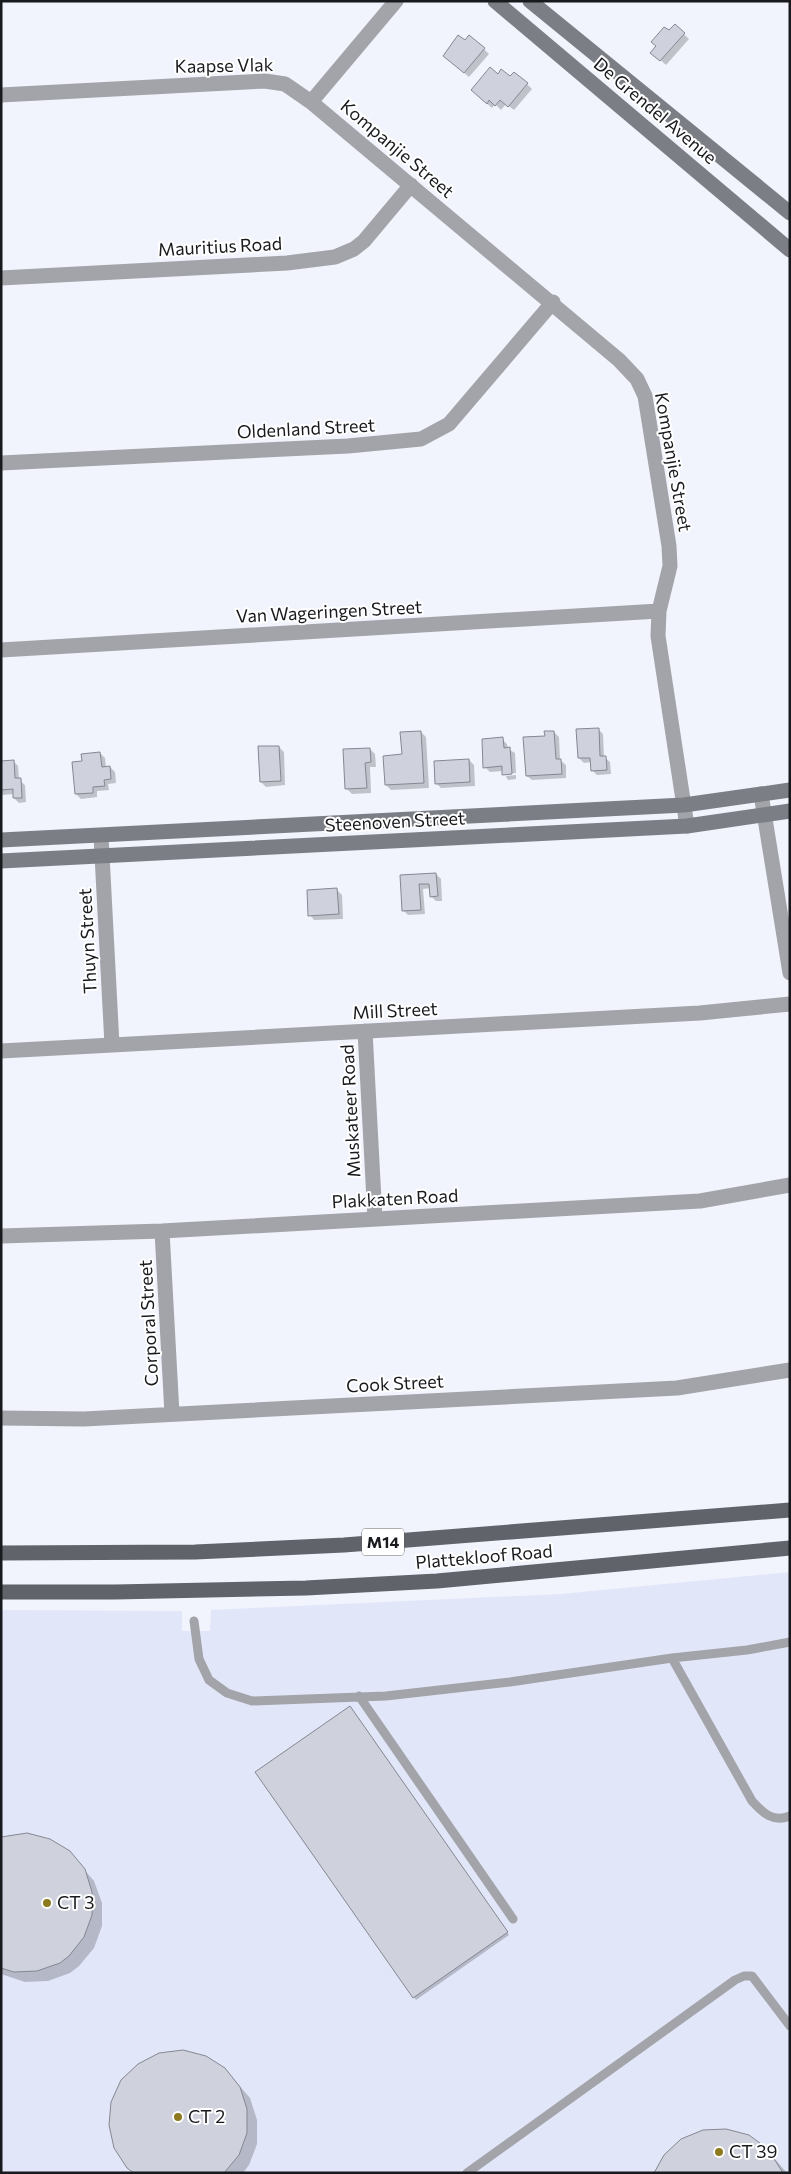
<svg xmlns="http://www.w3.org/2000/svg" width="791" height="2174" viewBox="0 0 791 2174" font-family="Commissioner,sans-serif">
	<style>
		.built { fill: #e2e6f9 }
		.shadow { fill: #0003 }
		.building { fill: #cfd2dd; stroke: #858792 }
		.lines { fill: none; stroke-linecap: round; stroke-linejoin: round }
		.lane { stroke: #a3a4a9; stroke-width: 9 }
		.street { stroke: #a3a4a9; stroke-width: 15 }
		.secondary { stroke: #7c7e85; stroke-width: 15 }
		.primary { stroke: #61636b; stroke-width: 15 }
		.poi-dot { fill: #8d791e; stroke: #fff; stroke-width: 2 }
		.labels { text-anchor: middle; stroke-width: 4; stroke-linejoin: round; paint-order: stroke }
		.shield { fill: #fff; stroke: #5e5f62; stroke-width: 1 }
		.shield-label { font-size: 16px; font-weight: bold; fill: #191a1e }
		.street-label { font-size: 18px; fill: #191a1e; stroke: #fff }
		.poi-label { font-size: 18px; fill: #191a1e; stroke: #fff; text-anchor: start }
	</style>
	<rect width="100%" height="100%" fill="#f1f3fd"/>
	<path class="built" d="M 790,1572 L 790,2173 L 1,2173 L 1,1610 L 182,1611 L 182,1631 L 210,1631 L 211,1610 L 561,1594 Z"/>
	<path class="shadow" d="M 669,32 L 684,34 L 689,39 L 666,65 L 657,57 Z
		M 465,42 L 484,49 L 489,54 L 469,77 L 450,61 Z
		M 498,75 L 527,84 L 532,89 L 514,110 L 506,104 L 501,110 L 495,104 L 492,108 L 477,95 Z
		M 598,729 L 603,734 L 604,757 L 610,762 L 611,774 L 597,775 L 592,770 L 591,762 L 584,763 L 579,758 Z
		M 421,732 L 426,737 L 429,788 L 391,790 L 386,785 L 403,755 Z
		M 554,732 L 559,737 L 560,760 L 566,765 L 566,778 L 532,780 L 527,776 L 546,737 Z
		M 502,739 L 507,744 L 508,749 L 515,753 L 516,773 L 506,774 L 506,776 L 516,775 L 516,779 L 508,780 L 503,771 L 490,772 L 485,767 Z
		M 279,747 L 284,752 L 285,785 L 266,787 L 261,782 Z
		M 370,749 L 375,754 L 376,767 L 370,767 L 371,793 L 352,794 L 347,789 Z
		M 100,753 L 105,758 L 106,768 L 110,767 L 115,772 L 116,783 L 108,784 L 109,790 L 97,791 L 97,797 L 81,799 L 76,794 L 83,763 Z
		M 469,760 L 474,765 L 475,786 L 441,788 L 436,783 Z
		M 13,761 L 18,766 L 19,780 L 25,785 L 26,802 L 19,803 L 14,798 L 14,794 L 1,795 L 1,762 Z
		M 436,874 L 441,879 L 442,901 L 436,901 L 431,896 L 431,888 L 423,889 L 425,914 L 408,915 L 403,910 L 401,877 Z
		M 337,890 L 342,895 L 343,919 L 314,920 L 310,915 Z
		M 352,1709 L 509,1935 L 416,2000 L 414,1997 Z
		M 1,1839 L 69,1852 L 94,1881 L 102,1903 L 102,1926 L 94,1948 L 79,1966 L 70,1973 L 48,1981 L 25,1982 L 1,1974 Z
		M 225,2069 L 250,2098 L 257,2120 L 257,2144 L 249,2165 L 243,2173 L 134,2173 Z
		M 767,2150 L 787,2173 L 655,2173 Z"/>
	<path class="building" d="M 675,24 L 685,33 L 660,61 L 650,53 L 656,46 L 651,42 L 664,27 L 669,30 Z
		M 458,35 L 465,40 L 469,35 L 485,48 L 464,73 L 443,56 Z
		M 490,67 L 498,74 L 501,69 L 510,76 L 514,72 L 528,83 L 508,107 L 500,100 L 495,106 L 489,100 L 487,104 L 471,90 Z
		M 599,728 L 600,756 L 606,756 L 607,770 L 591,771 L 590,758 L 578,758 L 576,729 Z
		M 421,731 L 424,783 L 385,785 L 383,756 L 402,754 L 400,732 Z
		M 544,731 L 554,731 L 556,759 L 561,759 L 562,774 L 526,776 L 523,737 L 545,736 Z
		M 503,737 L 504,748 L 510,747 L 512,774 L 502,775 L 502,766 L 483,768 L 482,739 Z
		M 258,746 L 279,746 L 281,781 L 260,782 Z
		M 370,748 L 371,762 L 365,763 L 367,788 L 345,789 L 343,749 Z
		M 100,752 L 102,767 L 110,766 L 111,779 L 104,780 L 105,786 L 93,787 L 93,793 L 75,794 L 72,762 L 82,761 L 81,754 Z
		M 469,759 L 470,782 L 435,784 L 434,761 Z
		M 14,760 L 15,778 L 21,778 L 22,798 L 13,798 L 13,789 L 1,790 L 1,761 Z
		M 436,873 L 438,896 L 430,897 L 429,884 L 419,884 L 421,910 L 402,911 L 400,875 Z
		M 337,888 L 339,914 L 308,916 L 307,890 Z
		M 350,1706 L 508,1932 L 413,1998 L 255,1772 Z
		M 27,1833 L 50,1839 L 70,1851 L 85,1869 L 92,1892 L 92,1915 L 84,1937 L 69,1956 L 60,1963 L 37,1971 L 14,1972 L 1,1968 L 1,1837 Z
		M 183,2050 L 206,2056 L 225,2068 L 240,2087 L 247,2109 L 247,2133 L 239,2155 L 224,2173 L 134,2173 L 127,2168 L 114,2148 L 109,2125 L 111,2102 L 121,2080 L 138,2064 L 159,2053 Z
		M 726,2129 L 749,2135 L 768,2149 L 783,2173 L 654,2173 L 664,2155 L 681,2139 L 703,2130 Z"/>
	<g class="lines">
		<path class="lane" d="M 194,1621 L 199,1659 L 209,1680 L 227,1693 L 252,1701 L 386,1696 L 510,1682 L 672,1658 L 747,1650 L 790,1642
			M 672,1658 L 752,1801 C 763,1813 773,1823 790,1816
			M 359,1696 L 513,1919
			M 467,2173 L 735,1980 L 744,1976 L 752,1976 L 790,2026"/>
		<path class="street" d="M 1,95 L 265,81 L 285,84 L 311,102 L 396,1
			M 311,102 L 619,360 L 637,379 L 645,396 L 669,546 L 670,566 L 659,611 L 658,636 L 687,826
			M 1,278 L 287,263 L 335,257 L 354,249 L 364,241 L 411,185
			M 1,463 L 348,446 L 421,439 L 449,424 L 553,302
			M 1,650 L 659,611
			M 761,794 L 790,973
			M 101,836 L 112,1045
			M 365,1031 L 375,1219
			M 1,1051 L 700,1013 L 790,1004
			M 162,1231 L 172,1414
			M 1,1236 L 162,1231 L 700,1201 L 790,1185
			M 1,1418 L 84,1419 L 677,1388 L 790,1370"/>
		<path class="secondary" d="M 495,1 L 790,250
			M 530,1 L 790,213
			M 1,840 L 684,805 L 790,790
			M 1,861 L 687,826 L 790,811"/>
		<path class="primary" d="M 1,1553 L 195,1552 L 344,1545 L 790,1510
			M 1,1592 L 115,1592 L 306,1588 L 437,1581 L 790,1548"/>
	</g>
	<g class="poi-dot">
		<circle cx="47" cy="1903" r="5"/>
		<circle cx="178" cy="2117" r="5"/>
		<circle cx="719" cy="2152" r="5"/>
	</g>
	<g class="labels">
		<rect class="shield" x="362" y="1528.5" width="42" height="27" rx="4"/>
		<g class="shield-label">
			<text x="383" y="1548">M14</text>
		</g>
		<g class="street-label">
			<text transform="translate(224 66) rotate(-1)" y="6">Kaapse Vlak</text>
			<text transform="translate(655 111) rotate(40)" y="6">De Grendel Avenue</text>
			<text transform="translate(397 149) rotate(40)" y="6">Kompanjie Street</text>
			<text transform="translate(220 247) rotate(-3)" y="6">Mauritius Road</text>
			<text transform="translate(306 429) rotate(-3)" y="6">Oldenland Street</text>
			<text transform="translate(673 462) rotate(80)" y="6">Kompanjie Street</text>
			<text transform="translate(329 612) rotate(-3)" y="6">Van Wageringen Street</text>
			<text transform="translate(395 822) rotate(-3)" y="6">Steenoven Street</text>
			<text transform="translate(88 941) rotate(-93)" y="6">Thuyn Street</text>
			<text transform="translate(395 1011) rotate(-3)" y="6">Mill Street</text>
			<text transform="translate(351 1111) rotate(-93)" y="6">Muskateer Road</text>
			<text transform="translate(395 1199) rotate(-3)" y="6">Plakkaten Road</text>
			<text transform="translate(149 1323) rotate(-93)" y="6">Corporal Street</text>
			<text transform="translate(395 1384) rotate(-3)" y="6">Cook Street</text>
			<text transform="translate(484 1557) rotate(-5)" y="6">Plattekloof Road</text>
		</g>
		<g class="poi-label">
			<text x="57" y="1909">CT 3</text>
			<text x="188" y="2123">CT 2</text>
			<text x="729" y="2158">CT 39</text>
		</g>
	</g>
	<rect width="791" height="2174" fill="none" stroke="#191a1e" stroke-width="5"/>
</svg>
